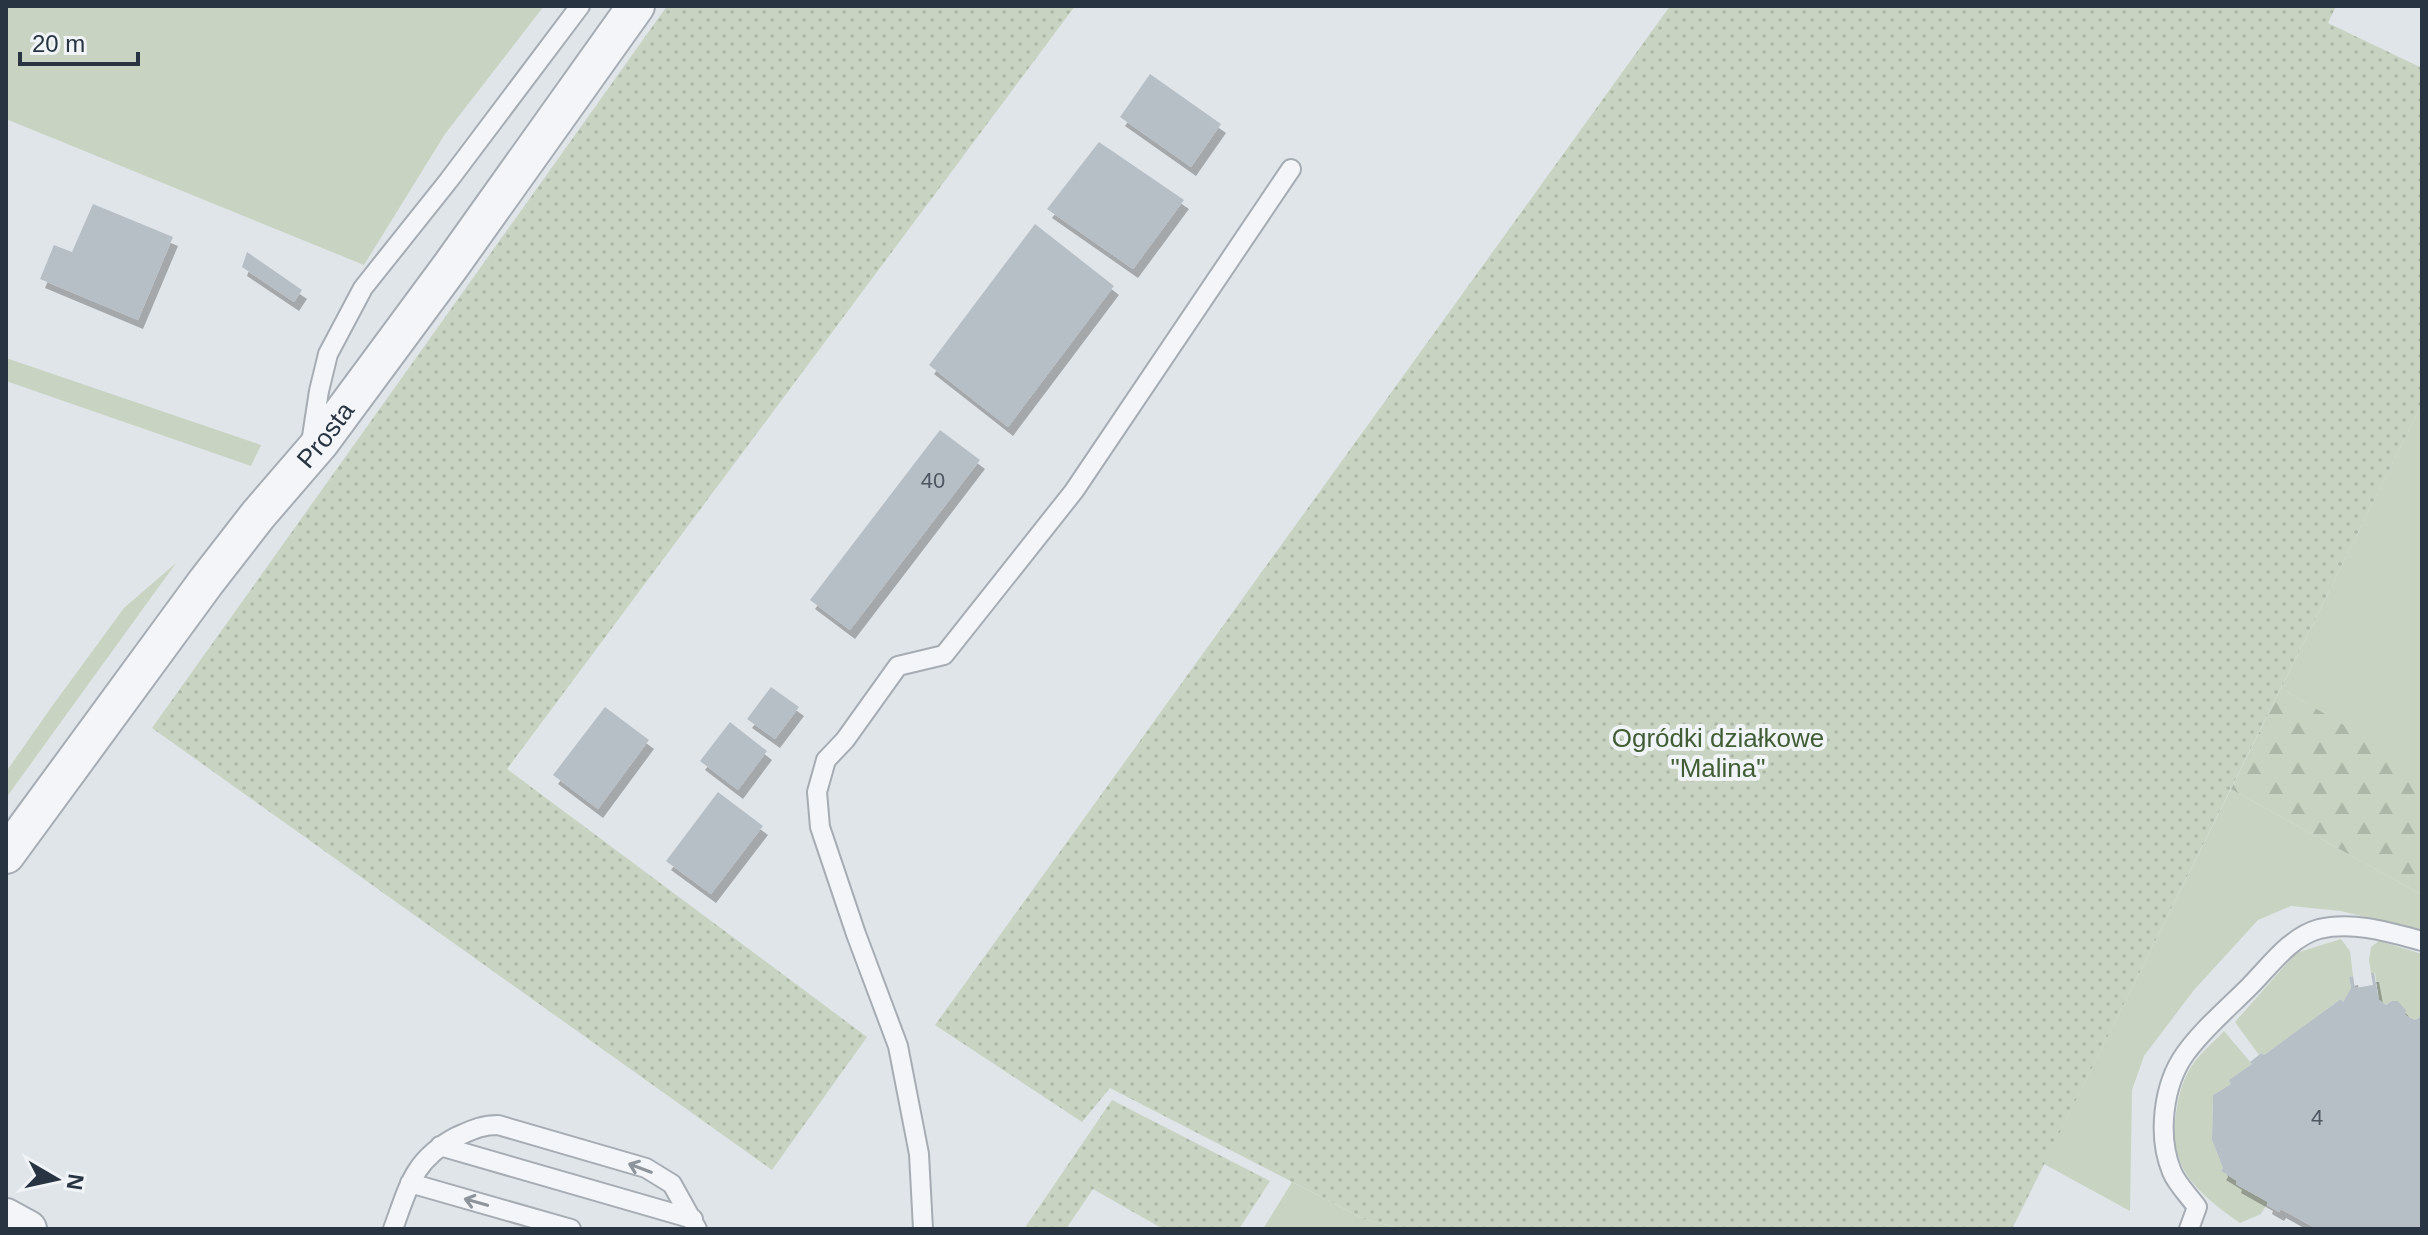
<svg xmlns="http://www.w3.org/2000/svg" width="2428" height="1235" viewBox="0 0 2428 1235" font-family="Arial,sans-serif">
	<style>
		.grass { fill: #c8d4c1 }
		.forest { fill: url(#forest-firs) }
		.garden { fill: url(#garden-dots) }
		.building { fill: #b7bfc6; filter: url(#shadow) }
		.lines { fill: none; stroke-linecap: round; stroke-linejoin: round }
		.service-casing { stroke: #a5acb3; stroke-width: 22 }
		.minor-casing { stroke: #a5acb3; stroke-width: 40 }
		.service { stroke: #f3f5f8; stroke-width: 18 }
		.minor { stroke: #f3f5f8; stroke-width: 36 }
		.oneway { stroke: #8e949c }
		.labels { text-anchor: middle; stroke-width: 8; stroke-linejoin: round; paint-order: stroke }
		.number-label { font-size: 22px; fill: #4c5762 }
		.street-label { font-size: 26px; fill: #283441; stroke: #f0f4f7 }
		.park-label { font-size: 26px; fill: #415d35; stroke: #f0f4f7 }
	</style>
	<defs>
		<pattern id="forest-firs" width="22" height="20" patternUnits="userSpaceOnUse" patternTransform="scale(2)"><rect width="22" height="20" fill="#c8d4c1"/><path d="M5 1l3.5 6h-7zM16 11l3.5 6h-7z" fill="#acb7a7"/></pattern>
		<pattern id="garden-dots" width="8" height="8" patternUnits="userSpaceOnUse" patternTransform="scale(2)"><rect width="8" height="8" fill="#c8d4c1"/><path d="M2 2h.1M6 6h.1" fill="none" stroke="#acb7a7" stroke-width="1.8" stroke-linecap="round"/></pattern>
		<filter id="shadow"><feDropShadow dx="5" dy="9" stdDeviation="0" flood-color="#0004"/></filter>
	</defs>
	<rect width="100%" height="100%" fill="#e0e5e9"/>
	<path class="grass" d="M 6,6 L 544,6 L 445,134 L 364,265 L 6,119 Z
		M 6,358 L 261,445 L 251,466 L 6,381 Z
		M 2422,404 L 2422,772 L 2281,688 Z
		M 176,563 L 6,798 L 6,772 L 50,709 L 124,608 Z
		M 2231,789 L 2422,895 L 2422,931 L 2341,911 L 2291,906 L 2258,920 L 2194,990 L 2144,1056 L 2132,1090 L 2130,1211 L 2044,1164 Z
		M 2341,939 L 2350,951 L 2353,976 L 2349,977 L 2351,988 L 2343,1002 L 2341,999 L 2264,1055 L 2262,1053 L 2259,1055 L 2235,1022 L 2296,953 Z
		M 2379,941 L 2422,954 L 2422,1016 L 2415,1020 L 2405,1015 L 2406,1010 L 2398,1001 L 2392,1001 L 2386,1005 L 2379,1000 L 2375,973 L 2371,973 L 2369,960 L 2371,947 Z
		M 2224,1031 L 2252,1064 L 2230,1080 L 2231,1084 L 2213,1095 L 2212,1140 L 2223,1168 L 2221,1171 L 2237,1181 L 2236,1185 L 2268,1202 L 2261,1214 L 2240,1223 C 2199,1194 2167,1169 2176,1114 C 2178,1098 2182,1081 2191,1067 C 2199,1054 2214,1042 2224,1031 Z
		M 1292,1182 L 1366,1220 L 1403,1229 L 1263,1229 Z"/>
	<path class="forest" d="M 2281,688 L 2422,771 L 2422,895 L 2231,789 Z"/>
	<path class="garden" d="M 667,6 L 1075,6 L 507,769 L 867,1037 L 772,1170 L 152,728 Z
		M 1670,6 L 2336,6 L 2328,23 L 2422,68 L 2422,404 L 2012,1229 L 1403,1229 L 1366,1220 L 1110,1088 L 1082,1122 L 935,1025 Z
		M 1112,1100 L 1270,1181 L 1239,1229 L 1163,1229 L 1093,1189 L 1066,1229 L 1024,1229 Z"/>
	<path class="building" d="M 1150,74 L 1221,124 L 1191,167 L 1120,117 Z
		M 1099,142 L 1184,200 L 1133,269 L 1047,209 Z
		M 93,204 L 173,237 L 138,320 L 40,279 L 54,245 L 72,252 Z
		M 1035,224 L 1114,286 L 1008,427 L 929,365 Z
		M 247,252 L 302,290 L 294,302 L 242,267 Z
		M 940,430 L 980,460 L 850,630 L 810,600 Z
		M 771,687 L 799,707 L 775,739 L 747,719 Z
		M 605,707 L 649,740 L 598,809 L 553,775 Z
		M 730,722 L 767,751 L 738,790 L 700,761 Z
		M 718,792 L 763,826 L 711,894 L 666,861 Z
		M 2371,973 L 2374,973 L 2379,1000 L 2386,1005 L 2392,1001 L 2398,1001 L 2406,1010 L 2405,1015 L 2415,1020 L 2422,1016 L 2422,1229 L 2317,1229 L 2281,1209 L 2279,1212 L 2267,1205 L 2268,1202 L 2236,1184 L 2237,1181 L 2221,1171 L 2223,1168 L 2212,1140 L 2213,1095 L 2231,1084 L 2229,1080 L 2252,1064 L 2250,1062 L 2259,1055 L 2262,1053 L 2264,1055 L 2341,999 L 2343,1002 L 2351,988 L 2349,977 L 2353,976 L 2355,988 L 2373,985 Z"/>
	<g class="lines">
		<g class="service-casing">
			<path id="service" d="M 311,443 L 319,391 L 328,354 L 363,288 L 449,180 L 580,6
				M 440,1146 L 693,1219
				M 410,1183 L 571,1229
				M 393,1229 C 409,1186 413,1160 456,1137 C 472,1130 481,1125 498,1125 L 646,1168 L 672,1184 L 697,1229
				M 923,1229 L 919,1154 L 898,1046 L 856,934 L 820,827 L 817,792 L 826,760 L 845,740 L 898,666 L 944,655 L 1074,491 L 1291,169
				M 2189,1229 L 2197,1207 C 2189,1196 2177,1184 2172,1172 C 2157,1136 2163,1085 2185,1054 C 2203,1029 2228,1008 2249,987 C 2270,966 2290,937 2319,929 C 2353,921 2389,932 2422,941"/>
		</g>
		<g class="minor-casing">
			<g id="minor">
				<path id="s1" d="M 6,855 L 206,582 L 258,515 L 320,443 L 450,267 L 636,6"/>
				<path d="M 6,1217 L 28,1229"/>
			</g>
		</g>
		<use href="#service" class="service"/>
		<use href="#minor" class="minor"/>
	</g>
	<defs><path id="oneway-shaft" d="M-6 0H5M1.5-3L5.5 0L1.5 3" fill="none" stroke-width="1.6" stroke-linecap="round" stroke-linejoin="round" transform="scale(2)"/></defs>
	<g class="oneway">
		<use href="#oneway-shaft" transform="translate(640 1168) rotate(-159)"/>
		<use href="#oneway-shaft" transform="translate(476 1202) rotate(-164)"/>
	</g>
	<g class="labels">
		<g class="number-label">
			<text x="933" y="488">40</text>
			<text x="2317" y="1125">4</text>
		</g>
		<g class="street-label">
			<text dy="9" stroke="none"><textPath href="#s1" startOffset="528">Prosta</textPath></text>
		</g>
		<g class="park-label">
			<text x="1718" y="747">Ogródki działkowe<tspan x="1718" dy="30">"Malina"</tspan></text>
		</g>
	</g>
	<rect width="2428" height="1235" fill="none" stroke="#283441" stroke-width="16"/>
	<g transform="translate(56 1179) rotate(99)" stroke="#f0f4f7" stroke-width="6" paint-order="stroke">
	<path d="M0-6L14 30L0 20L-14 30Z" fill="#283441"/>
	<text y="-12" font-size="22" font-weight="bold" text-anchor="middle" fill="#283441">N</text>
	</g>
	<path d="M20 52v12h118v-12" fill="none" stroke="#283441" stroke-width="4"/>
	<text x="32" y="52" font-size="24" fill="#283441" stroke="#f0f4f7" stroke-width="6" paint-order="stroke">20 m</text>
</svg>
